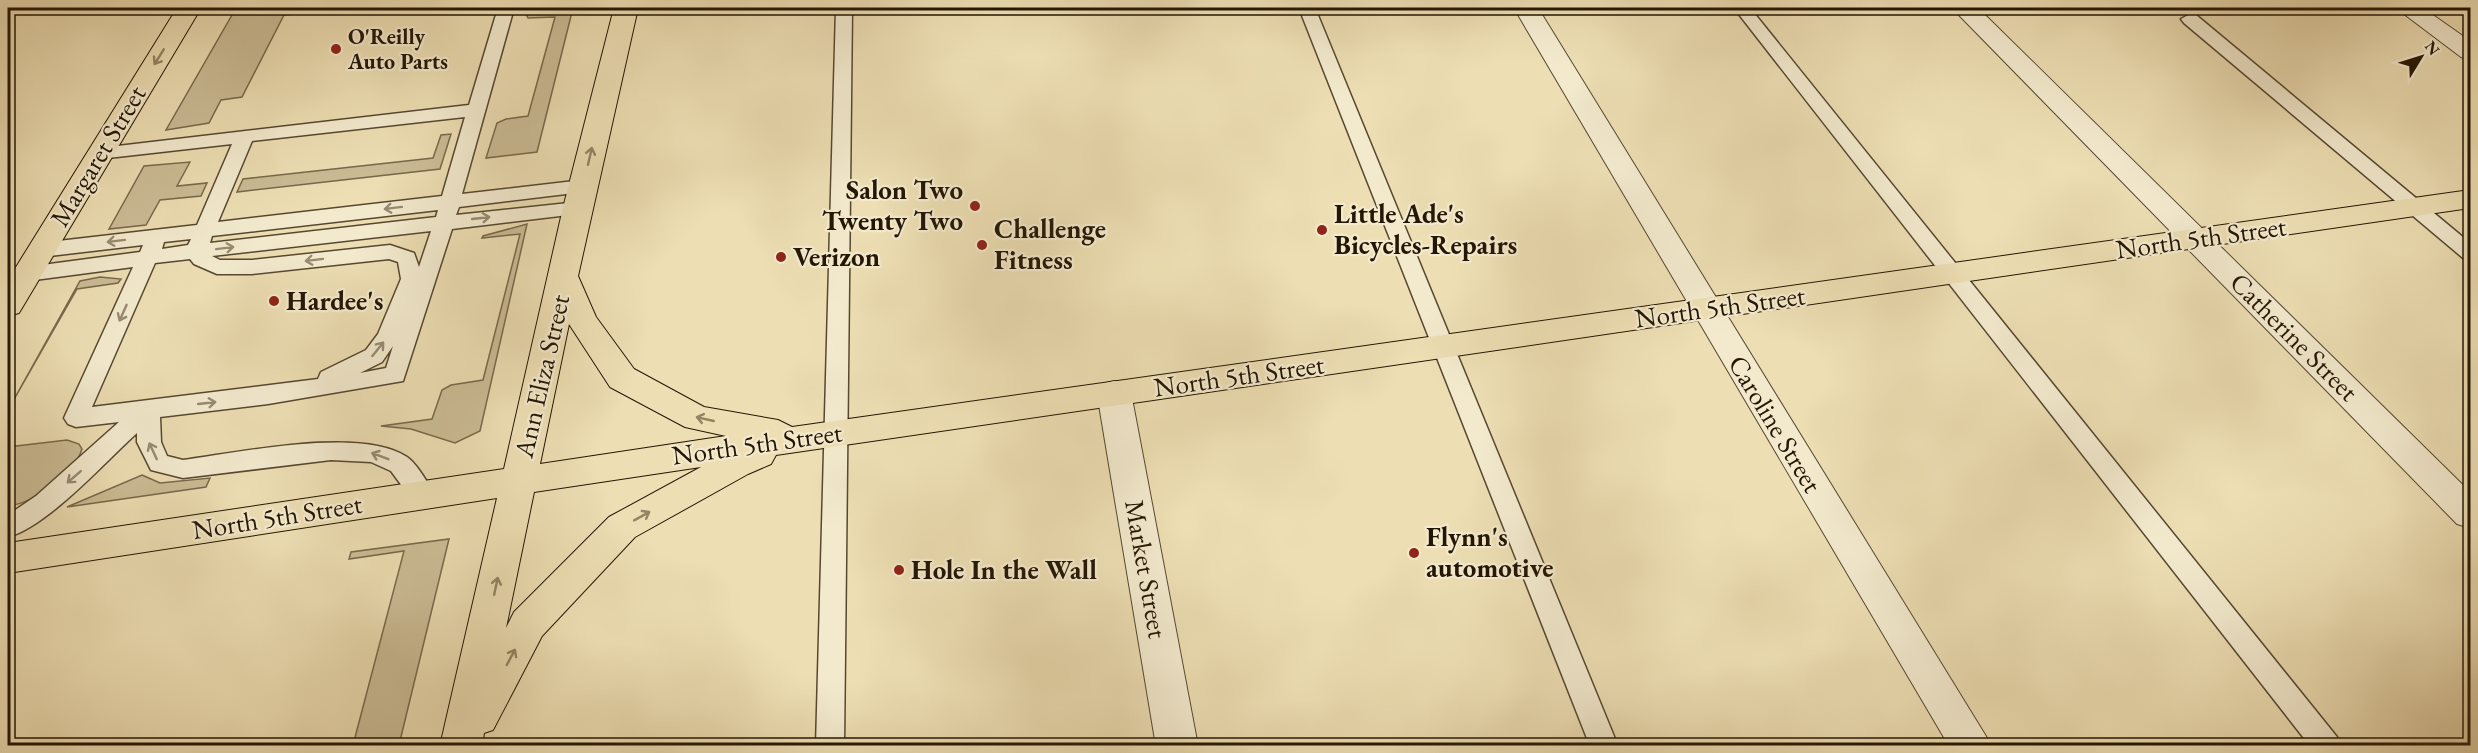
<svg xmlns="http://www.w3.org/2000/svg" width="2478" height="753" viewBox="0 0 2478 753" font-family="'EB Garamond',serif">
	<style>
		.green { fill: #cbbc95; stroke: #78694c; stroke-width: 1.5 }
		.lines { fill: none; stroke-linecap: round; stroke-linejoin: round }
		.lane-casing { stroke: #564830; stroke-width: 3 }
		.street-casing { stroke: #564830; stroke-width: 2 }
		.primary-casing { stroke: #241604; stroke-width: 2 }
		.lane { fill: #f3eace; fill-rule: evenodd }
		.street { fill: #f3eace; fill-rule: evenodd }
		.primary { fill: #eddeb3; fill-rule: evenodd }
		.oneway { stroke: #938464 }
		.oneway2 { stroke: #968b73 }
		.poi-dot { fill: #8f2418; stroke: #f3eace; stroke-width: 2 }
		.labels { text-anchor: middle; stroke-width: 4.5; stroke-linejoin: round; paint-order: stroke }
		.far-poi-label { font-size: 22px; font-weight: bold; fill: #241604; stroke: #f3eace; text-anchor: start }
		.street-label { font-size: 27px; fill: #241604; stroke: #f3eace }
		.poi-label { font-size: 27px; font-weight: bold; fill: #241604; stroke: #f3eace; text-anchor: start }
	</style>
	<rect width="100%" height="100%" fill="#eddeb3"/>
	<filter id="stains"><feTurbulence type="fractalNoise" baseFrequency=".00333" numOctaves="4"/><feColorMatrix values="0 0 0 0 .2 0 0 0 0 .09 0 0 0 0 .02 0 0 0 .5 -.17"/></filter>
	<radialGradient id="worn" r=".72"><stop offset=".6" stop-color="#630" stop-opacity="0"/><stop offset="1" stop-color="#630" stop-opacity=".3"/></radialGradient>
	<path class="green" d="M 236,8 L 360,8 L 284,15 L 242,97 L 221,100 L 209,123 L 166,130 Z
		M 573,8 L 537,152 L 486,158 L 497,123 L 506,119 L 528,116 L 555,17 L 528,18 L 526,14 Z
		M 451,134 L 440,169 L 237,192 L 243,179 L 433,158 L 441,135 Z
		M 190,162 L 177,186 L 207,183 L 201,196 L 160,200 L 146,225 L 109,229 L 144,166 Z
		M 527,224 L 480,431 L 455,443 L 411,429 L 381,426 L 432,419 L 442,390 L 451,385 L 483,380 L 520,234 L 482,238 L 483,236 Z
		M 100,277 L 121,279 L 118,283 L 77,289 L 8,410 L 80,281 Z
		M 67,440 L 79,444 L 82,449 C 73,476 34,503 8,506 L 8,447 Z
		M 142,475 L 160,483 L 210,478 L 206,487 L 67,507 Z
		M 449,539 L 399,745 L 353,745 L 404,551 L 349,559 L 351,552 Z"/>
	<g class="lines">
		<g class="lane-casing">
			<path id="lane" d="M 498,8 L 514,8 L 462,194 L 583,180 L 590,182 L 593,186 L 590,190 L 583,192 L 459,207 L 456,215 L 578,202 L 585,203 L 588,208 L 585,213 L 452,229 L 403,381 L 268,404 L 160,417 L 161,442 L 167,456 L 183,460 C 238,453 361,426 407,457 C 417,464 428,483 434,494 L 431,501 L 422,504 L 413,501 L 391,471 L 371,462 L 331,460 L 183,478 L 151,470 L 137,442 L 137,433 C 105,462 48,526 8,537 L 8,515 L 36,496 L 119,422 L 76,427 L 68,424 L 64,418 L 133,267 L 27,281 L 20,279 L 17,274 L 20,269 L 27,267 L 140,252 L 143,245 L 41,257 L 34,255 L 31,250 L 34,245 L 41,243 L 197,225 L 232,144 L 99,159 L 89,153 L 92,149 L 469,105 ZM 465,117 L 442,196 L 218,222 L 252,141 ZM 438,210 L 436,217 L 210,243 L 212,236 ZM 431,231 L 419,267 L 414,253 L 390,245 L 252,260 L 220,260 L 212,256 ZM 191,239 L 188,245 L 162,249 L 164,242 ZM 190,259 L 194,264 L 217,274 L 252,274 L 389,259 L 398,262 L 401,279 L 378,334 L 366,350 L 321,372 L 318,379 L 92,407 L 155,263 ZM 393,346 L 386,368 L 360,373 L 382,362 Z
				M 836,8 L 852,8 L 844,746 L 816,746 Z
				M 1299,8 L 1315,8 L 1618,746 L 1590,746 Z
				M 1734,8 L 1750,8 L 2337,737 L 2341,746 L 2310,746 Z
				M 2190,14 L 2196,15 L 2470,243 L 2470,260 L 2463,258 L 2184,23 L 2181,19 Z"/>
		</g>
		<g class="street-casing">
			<path id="street" d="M 1514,8 L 1538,8 L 1992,746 L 1949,746 Z
				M 1952,8 L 1978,8 L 2470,492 L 2470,528 L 2457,524 Z
				M 2396,8 L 2423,8 L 2470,41 L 2470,60 L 2461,57 Z
				M 1114,381 L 1126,384 L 1131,393 L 1198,746 L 1156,746 L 1097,393 L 1102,384 Z"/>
		</g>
		<g class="primary-casing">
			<path id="primary" d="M 177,8 L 201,8 L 19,313 L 8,316 L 8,280 Z
				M 614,8 L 638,8 L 578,276 L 596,317 L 634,369 L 704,407 L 778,420 L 792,427 L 2470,190 L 2470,208 L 776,455 L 771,464 L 748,474 L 635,537 L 542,636 L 493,730 L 484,733 L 482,746 L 440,746 L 497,498 L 8,573 L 8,543 L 504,469 L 563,208 ZM 569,324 L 610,387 L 685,427 L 726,436 L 540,464 ZM 701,467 L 609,517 L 514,612 L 506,628 L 534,492 Z"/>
		</g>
		<use href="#lane" class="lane"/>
		<use href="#street" class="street"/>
		<use href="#primary" class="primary"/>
	</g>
	<defs><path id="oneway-shaft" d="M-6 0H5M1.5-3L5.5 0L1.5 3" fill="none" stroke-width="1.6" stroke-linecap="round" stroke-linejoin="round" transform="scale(1.5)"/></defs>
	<g class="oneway">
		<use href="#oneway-shaft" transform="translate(159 57) rotate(122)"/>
		<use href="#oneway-shaft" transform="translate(590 156) rotate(-77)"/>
		<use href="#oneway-shaft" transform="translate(705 419) rotate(-167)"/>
		<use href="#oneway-shaft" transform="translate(642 516) rotate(-29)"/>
		<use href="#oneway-shaft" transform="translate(496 586) rotate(-78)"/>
		<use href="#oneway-shaft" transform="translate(511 657) rotate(-62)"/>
	</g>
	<g class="oneway2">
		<use href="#oneway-shaft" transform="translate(393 208) rotate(173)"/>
		<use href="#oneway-shaft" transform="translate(481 218) rotate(-6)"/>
		<use href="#oneway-shaft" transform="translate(116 241) rotate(173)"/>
		<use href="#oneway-shaft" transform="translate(225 248) rotate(-7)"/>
		<use href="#oneway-shaft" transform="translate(314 260) rotate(173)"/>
		<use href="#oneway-shaft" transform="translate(123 313) rotate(114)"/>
		<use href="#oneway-shaft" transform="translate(378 349) rotate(-51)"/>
		<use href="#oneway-shaft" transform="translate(207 403) rotate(-6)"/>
		<use href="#oneway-shaft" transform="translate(153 451) rotate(-115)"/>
		<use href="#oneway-shaft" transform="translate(380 456) rotate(-159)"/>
		<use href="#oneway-shaft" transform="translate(74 477) rotate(139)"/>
	</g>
	<g class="poi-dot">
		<circle cx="336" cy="49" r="6"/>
		<circle cx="975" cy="206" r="6"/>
		<circle cx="1322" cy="230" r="6"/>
		<circle cx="982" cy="245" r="6"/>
		<circle cx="781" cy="257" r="6"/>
		<circle cx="274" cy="301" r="6"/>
		<circle cx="1414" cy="553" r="6"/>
		<circle cx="899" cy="570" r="6"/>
	</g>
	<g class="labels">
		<g class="far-poi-label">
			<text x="348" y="44">O'Reilly<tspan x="348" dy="25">Auto Parts</tspan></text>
		</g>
		<g class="street-label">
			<text transform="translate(98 156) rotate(-59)" y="9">Margaret Street</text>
			<text transform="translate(2201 238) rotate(-8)" y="9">North 5th Street</text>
			<text transform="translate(1720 307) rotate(-8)" y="9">North 5th Street</text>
			<text transform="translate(2294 337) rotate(45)" y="9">Catherine Street</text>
			<text transform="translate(542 376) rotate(-77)" y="9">Ann Eliza Street</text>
			<text transform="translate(1239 376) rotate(-8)" y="9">North 5th Street</text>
			<text transform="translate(1775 424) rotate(59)" y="9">Caroline Street</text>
			<text transform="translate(757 444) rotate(-8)" y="9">North 5th Street</text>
			<text transform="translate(277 517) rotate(-9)" y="9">North 5th Street</text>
			<text transform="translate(1146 569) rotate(80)" y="9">Market Street</text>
		</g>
		<g class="poi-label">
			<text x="963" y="199" text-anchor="end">Salon Two<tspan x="963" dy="31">Twenty Two</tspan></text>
			<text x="1334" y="223">Little Ade's<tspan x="1334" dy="31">Bicycles-Repairs</tspan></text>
			<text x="994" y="238">Challenge<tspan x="994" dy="31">Fitness</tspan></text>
			<text x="793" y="266">Verizon</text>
			<text x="286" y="310">Hardee's</text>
			<text x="1426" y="546">Flynn's<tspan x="1426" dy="31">automotive</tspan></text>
			<text x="911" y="579">Hole In the Wall</text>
		</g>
	</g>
	<rect width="2478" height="753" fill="none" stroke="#eddeb3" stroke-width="30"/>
	<rect x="9" y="9" width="2460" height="735" fill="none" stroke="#241604" stroke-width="3"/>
	<rect x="15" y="15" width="2448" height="723" fill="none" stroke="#241604" stroke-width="1.5"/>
	<g transform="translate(2421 57) rotate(52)" stroke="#f3eace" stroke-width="4.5" paint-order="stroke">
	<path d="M0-4.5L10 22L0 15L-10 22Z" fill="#241604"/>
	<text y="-9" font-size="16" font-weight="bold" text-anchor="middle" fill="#241604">N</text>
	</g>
	<rect width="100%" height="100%" filter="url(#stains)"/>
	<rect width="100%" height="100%" fill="url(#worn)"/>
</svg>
